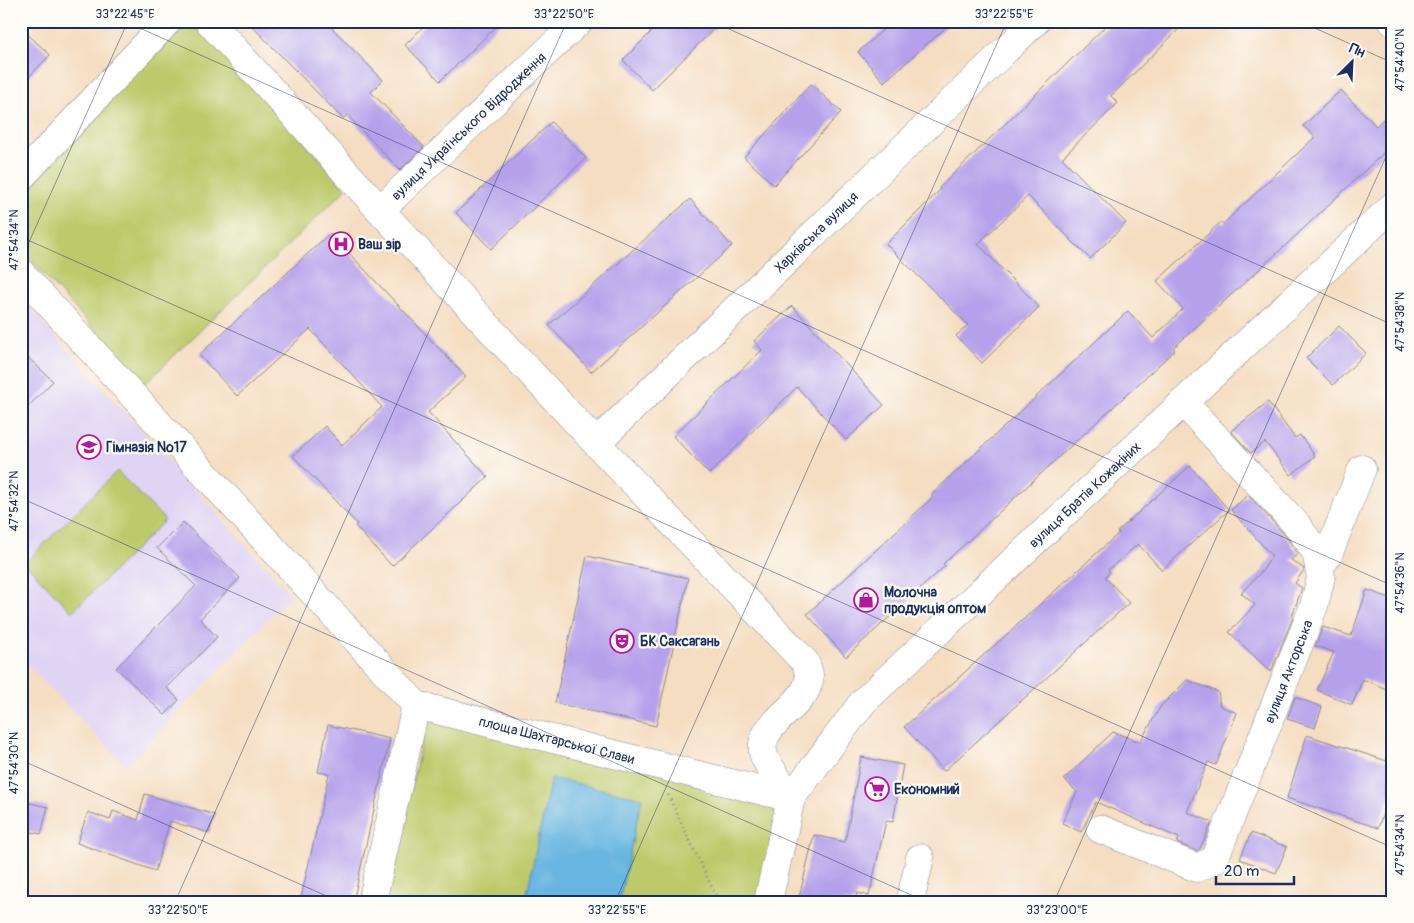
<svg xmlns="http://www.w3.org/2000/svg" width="1414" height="923" viewBox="0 0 1414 923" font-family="Pangolin,sans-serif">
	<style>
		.built { fill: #e0d4f4 }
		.green { fill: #bdca6c; stroke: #6c7c65 }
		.water { fill: #67b5e1; stroke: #4172a0 }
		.building { fill: #b5a1eb }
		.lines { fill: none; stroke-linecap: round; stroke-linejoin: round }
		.minor-casing { stroke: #888690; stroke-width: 29 }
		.path { stroke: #888690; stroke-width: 3; stroke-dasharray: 1 4; stroke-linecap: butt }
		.minor { stroke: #fff; stroke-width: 28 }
		.ticks { fill: none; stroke: #1b2f5e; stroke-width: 1; stroke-opacity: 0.45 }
		.labels { text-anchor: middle; stroke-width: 4.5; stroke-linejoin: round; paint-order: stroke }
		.street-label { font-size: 14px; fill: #1b2f5e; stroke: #fdfcf7 }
		.poi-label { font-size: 14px; font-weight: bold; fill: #1b2f5e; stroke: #fdfcf7; text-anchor: start }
		.neatline { fill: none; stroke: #1b2f5e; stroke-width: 2 }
		.ticks-label { font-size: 12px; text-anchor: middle; fill: #1b2f5e }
	</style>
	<rect width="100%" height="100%" fill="#fdfcf7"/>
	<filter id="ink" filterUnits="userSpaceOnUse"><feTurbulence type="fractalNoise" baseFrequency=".02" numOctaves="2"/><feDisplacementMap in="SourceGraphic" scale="10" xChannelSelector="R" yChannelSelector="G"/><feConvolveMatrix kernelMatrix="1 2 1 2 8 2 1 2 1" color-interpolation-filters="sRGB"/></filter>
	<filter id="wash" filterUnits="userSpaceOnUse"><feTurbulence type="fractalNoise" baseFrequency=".0096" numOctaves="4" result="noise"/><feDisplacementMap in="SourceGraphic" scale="20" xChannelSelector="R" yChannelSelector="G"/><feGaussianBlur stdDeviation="1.12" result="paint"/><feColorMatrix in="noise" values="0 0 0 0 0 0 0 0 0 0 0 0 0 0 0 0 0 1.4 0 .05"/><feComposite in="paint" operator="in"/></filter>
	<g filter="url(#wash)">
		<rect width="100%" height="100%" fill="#f5ddc1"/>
		<path class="built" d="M 21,299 L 291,595 L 126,766 L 21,658 Z"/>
		<path class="green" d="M 192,27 L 208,33 L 346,189 L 145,384 L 21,250 L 21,198 L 174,29 Z
			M 117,471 L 165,520 L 72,612 L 25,563 Z
			M 427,718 L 784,801 L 761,902 L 385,902 Z"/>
		<path class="water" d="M 551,778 L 642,798 L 619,902 L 525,902 Z"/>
		<g id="blocks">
			<path class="building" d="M 247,21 L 325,21 L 383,80 L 371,92 L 424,147 L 400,170 L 347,115 L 343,119 Z
				M 429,21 L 502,21 L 440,81 L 405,45 Z
				M 662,21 L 722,21 L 652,90 L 623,60 Z
				M 893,21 L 953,21 L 884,82 L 858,52 Z
				M 1111,21 L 1187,21 L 1111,96 L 1118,103 L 1062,158 L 1126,223 L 1090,259 L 1028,196 L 978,244 L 1039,307 L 982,363 L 956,336 L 968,325 L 886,244 L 940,190 L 939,188 Z
				M 21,28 L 50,55 L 21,85 Z
				M 811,84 L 841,112 L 774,185 L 744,157 Z
				M 1341,90 L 1376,126 L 1383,119 L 1393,129 L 1393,144 L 1287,244 L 1173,348 L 1175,350 L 943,564 L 945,566 L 846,657 L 807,614 L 933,497 L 931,495 L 1128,311 L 1153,338 L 1183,309 L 1157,281 L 1221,222 L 1223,224 L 1315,137 L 1303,126 Z
				M 551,122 L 586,158 L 491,249 L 456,213 Z
				M 690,199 L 732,246 L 591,372 L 549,325 Z
				M 330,233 L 466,377 L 428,412 L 488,477 L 392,566 L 355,526 L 357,524 L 293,456 L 325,426 L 342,445 L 382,407 L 310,329 L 237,396 L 199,355 Z
				M 792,306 L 884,405 L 846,440 L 797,387 L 709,474 L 673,436 L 762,350 L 754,341 Z
				M 1339,326 L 1366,353 L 1333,385 L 1306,358 Z
				M 21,351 L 53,381 L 21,414 Z
				M 1268,402 L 1295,438 L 1300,435 L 1315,456 L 1291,475 L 1265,442 L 1251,453 L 1231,431 Z
				M 1190,466 L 1229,510 L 1162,570 L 1138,544 L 1108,570 L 1110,572 L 1105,577 L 1129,603 L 944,771 L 904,727 L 1119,533 L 1117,532 Z
				M 1248,495 L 1285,535 L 1298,554 L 1291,560 L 1303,568 L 1304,570 L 1295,583 L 1302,588 L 1292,616 L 1293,617 L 1271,672 L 1229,632 L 1255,605 L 1241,593 L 1263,570 L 1272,556 L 1231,510 Z
				M 183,522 L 240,578 L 200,619 L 217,637 L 167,688 L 179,700 L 165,715 L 116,668 L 196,586 L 157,548 Z
				M 587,556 L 688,578 L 656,726 L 555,703 Z
				M 1367,590 L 1393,599 L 1393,692 L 1363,679 L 1352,705 L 1317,690 L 1334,652 L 1315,646 L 1323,627 L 1351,636 Z
				M 1187,680 L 1218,692 L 1220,706 L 1237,713 L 1216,765 L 1208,762 L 1187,812 L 1212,822 L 1200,849 L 1197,851 L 1177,843 L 1179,838 L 1096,802 L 1081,832 L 1062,823 L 1077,792 L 1064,779 L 1113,732 L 1140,742 L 1161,706 Z
				M 1295,697 L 1322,707 L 1315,728 L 1287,719 Z
				M 328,725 L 390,739 L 353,902 L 300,902 L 329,774 L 318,772 Z
				M 1307,735 L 1393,763 L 1393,785 L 1378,828 L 1287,798 Z
				M 861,757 L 903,765 L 893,822 L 886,821 L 869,896 L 857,893 L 855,902 L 798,902 L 814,835 L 845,842 Z
				M 145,794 L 215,815 L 209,833 L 170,821 L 155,871 L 77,843 L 88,812 L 110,820 L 113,811 L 138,820 Z
				M 21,801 L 48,807 L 41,834 L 21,830 Z
				M 1251,833 L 1287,847 L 1276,873 L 1240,859 Z"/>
		</g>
	</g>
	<g filter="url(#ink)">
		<use href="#blocks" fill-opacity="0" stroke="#888690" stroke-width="1"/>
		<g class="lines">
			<g class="minor-casing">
				<g id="minor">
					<path d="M 209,21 L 380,210 L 596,443 L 805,662 C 808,669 811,677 808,684 C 801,709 758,724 763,752 C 765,763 784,787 791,798"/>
					<path d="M 1392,21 L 1393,22"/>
					<path d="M 21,177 L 168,21"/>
					<path id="s1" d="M 380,210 L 579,21"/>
					<path d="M 21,273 L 416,705"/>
					<path id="s2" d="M 596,443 L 1036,21"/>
					<path d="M 1319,567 L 1328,555 L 1362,469"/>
					<path id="s3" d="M 416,705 L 791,798"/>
					<path id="s4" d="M 1100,829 L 1197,868 L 1214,860 L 1314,606 L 1321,577 L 1316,552 L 1297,525 L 1183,402"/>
					<path d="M 372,902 L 416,705"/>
					<path id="s5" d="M 768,902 L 791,798 L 863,702 L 1393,206"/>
					<path d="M 910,902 L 920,858"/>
				</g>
			</g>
			<path class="path" d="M 668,795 L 719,902"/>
			<use href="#minor" class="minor"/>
		</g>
	</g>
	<path class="ticks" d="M 124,21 L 1393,586M 711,21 L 1393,325M 1299,21 L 1393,63M 21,237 L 1393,848M 21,260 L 128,21M 21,498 L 927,902M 21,760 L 340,902M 175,902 L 567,21M 615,902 L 1007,21M 1054,902 L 1393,141"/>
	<defs>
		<g id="hospital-ring" transform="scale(1.25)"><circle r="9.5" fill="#fdfcf7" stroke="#b5179e" stroke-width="1.5"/><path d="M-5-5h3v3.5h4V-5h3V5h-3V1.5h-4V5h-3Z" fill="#b5179e"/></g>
		<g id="school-ring" transform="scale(1.25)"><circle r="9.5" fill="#fdfcf7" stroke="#b5179e" stroke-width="1.5"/><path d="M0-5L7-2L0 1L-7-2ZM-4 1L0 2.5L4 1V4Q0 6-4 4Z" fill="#b5179e"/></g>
		<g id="shop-ring" transform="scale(1.25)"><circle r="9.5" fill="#fdfcf7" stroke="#b5179e" stroke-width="1.5"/><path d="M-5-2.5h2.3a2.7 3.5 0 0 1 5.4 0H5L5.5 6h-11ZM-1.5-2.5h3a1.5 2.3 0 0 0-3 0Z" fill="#b5179e"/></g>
		<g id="theatre-ring" transform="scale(1.25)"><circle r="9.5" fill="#fdfcf7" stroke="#b5179e" stroke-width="1.5"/><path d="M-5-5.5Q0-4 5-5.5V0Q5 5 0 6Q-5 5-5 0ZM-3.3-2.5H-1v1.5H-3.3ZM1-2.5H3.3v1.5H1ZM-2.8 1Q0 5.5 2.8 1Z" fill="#b5179e"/></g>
		<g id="supermarket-ring" transform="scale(1.25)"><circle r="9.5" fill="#fdfcf7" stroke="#b5179e" stroke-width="1.5"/><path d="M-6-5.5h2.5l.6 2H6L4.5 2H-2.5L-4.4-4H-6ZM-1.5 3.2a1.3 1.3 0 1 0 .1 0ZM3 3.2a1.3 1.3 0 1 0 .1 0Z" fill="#b5179e"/></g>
	</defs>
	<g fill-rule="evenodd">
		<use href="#hospital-ring" x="341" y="244"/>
		<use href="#school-ring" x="89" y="447"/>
		<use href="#shop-ring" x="866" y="600"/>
		<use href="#theatre-ring" x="622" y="641"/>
		<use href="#supermarket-ring" x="877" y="789"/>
	</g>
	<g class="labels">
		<g class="street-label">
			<text dy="5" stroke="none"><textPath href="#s1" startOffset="122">вулиця Українського Відродження</textPath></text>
			<text dy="5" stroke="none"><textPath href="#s2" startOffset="305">Харківська вулиця</textPath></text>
			<text dy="5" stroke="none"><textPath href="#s5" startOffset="530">вулиця Братів Кожакіних</textPath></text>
			<text dy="5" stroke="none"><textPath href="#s4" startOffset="326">вулиця Акторська</textPath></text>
			<text dy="5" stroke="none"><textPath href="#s3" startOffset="145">площа Шахтарської Слави</textPath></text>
		</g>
		<g class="poi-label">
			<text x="358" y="249">Ваш зір</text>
			<text x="106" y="452">Гімназія №17</text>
			<text x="884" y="597">Молочна<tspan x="884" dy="16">продукція оптом</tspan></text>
			<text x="640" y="646">БК Саксагань</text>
			<text x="894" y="794">Економний</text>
		</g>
	</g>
	<rect width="1414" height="923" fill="none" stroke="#fdfcf7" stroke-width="55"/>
	<g transform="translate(1352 62) rotate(24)" stroke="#fdfcf7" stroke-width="4" paint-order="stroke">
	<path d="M0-4L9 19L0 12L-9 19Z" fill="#1b2f5e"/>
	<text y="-8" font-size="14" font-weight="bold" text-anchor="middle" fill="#1b2f5e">Пн</text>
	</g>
	<path d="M1216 876v8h78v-8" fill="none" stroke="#1b2f5e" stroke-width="2.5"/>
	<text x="1224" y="876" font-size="15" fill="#1b2f5e" stroke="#fdfcf7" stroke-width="4" paint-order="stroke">20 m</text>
	<rect x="28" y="28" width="1358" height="868" class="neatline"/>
	<g class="ticks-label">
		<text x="125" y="18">33°22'45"E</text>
		<text x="564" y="18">33°22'50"E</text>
		<text x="1004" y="18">33°22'55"E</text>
		<text transform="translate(1400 60) rotate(-90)" y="4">47°54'40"N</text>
		<text transform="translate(14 240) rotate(-90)" y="4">47°54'34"N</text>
		<text transform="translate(1400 322) rotate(-90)" y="4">47°54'38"N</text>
		<text transform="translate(14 501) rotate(-90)" y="4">47°54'32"N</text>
		<text transform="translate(1400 583) rotate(-90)" y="4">47°54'36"N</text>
		<text transform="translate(14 763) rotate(-90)" y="4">47°54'30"N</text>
		<text transform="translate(1400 845) rotate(-90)" y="4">47°54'34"N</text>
		<text x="178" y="914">33°22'50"E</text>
		<text x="617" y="914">33°22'55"E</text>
		<text x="1057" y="914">33°23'00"E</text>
	</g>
</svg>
